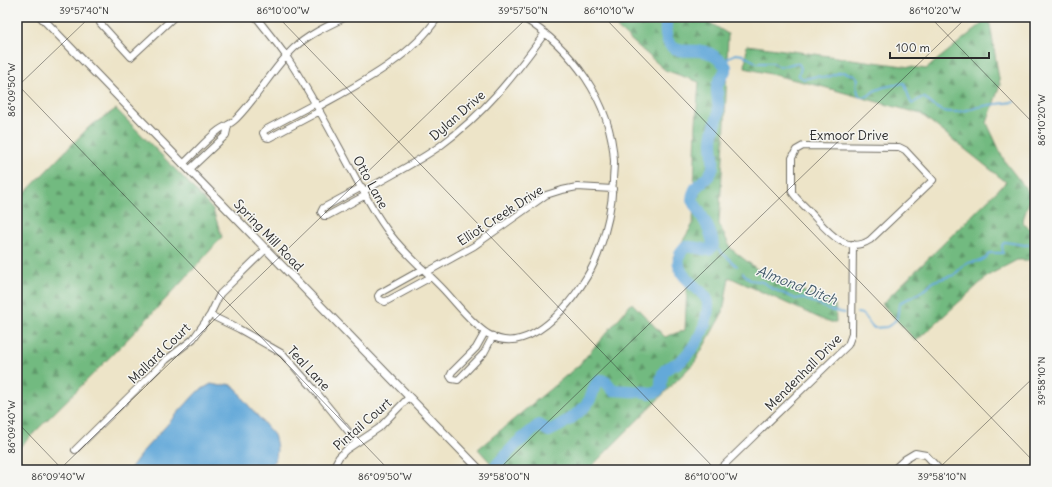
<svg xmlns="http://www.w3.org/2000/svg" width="1052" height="487" viewBox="0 0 1052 487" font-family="Delius,sans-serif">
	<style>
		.forest { fill: url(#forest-firs); stroke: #4e7256 }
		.water { fill: #64a9d9; stroke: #486a82 }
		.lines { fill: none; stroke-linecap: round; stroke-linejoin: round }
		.stream { stroke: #64a9d9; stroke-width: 2 }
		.river { stroke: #64a9d9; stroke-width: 12 }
		.minor-casing { stroke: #6f6c62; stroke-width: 8 }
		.tertiary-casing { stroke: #6f6c62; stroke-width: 9 }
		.minor { stroke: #fff; stroke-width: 6 }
		.tertiary { stroke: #fff; stroke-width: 7 }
		.ticks { fill: none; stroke: #2b2b2b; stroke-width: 1; stroke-opacity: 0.45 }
		.labels { text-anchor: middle; stroke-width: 3; stroke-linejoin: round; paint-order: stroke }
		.street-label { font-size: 13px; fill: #2b2b2b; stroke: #f6f6f2 }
		.water-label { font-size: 14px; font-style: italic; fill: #3f5768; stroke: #f6f6f2 }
		.neatline { fill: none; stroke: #2b2b2b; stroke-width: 1.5 }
		.ticks-label { font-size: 10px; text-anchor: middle; fill: #2b2b2b }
	</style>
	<defs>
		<pattern id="forest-firs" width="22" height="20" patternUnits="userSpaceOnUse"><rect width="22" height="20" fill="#72ba80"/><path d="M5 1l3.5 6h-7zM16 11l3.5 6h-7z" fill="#5e9769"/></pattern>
	</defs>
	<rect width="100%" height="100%" fill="#f6f6f2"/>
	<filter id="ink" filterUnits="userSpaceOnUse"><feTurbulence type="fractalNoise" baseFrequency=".025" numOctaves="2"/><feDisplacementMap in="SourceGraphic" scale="8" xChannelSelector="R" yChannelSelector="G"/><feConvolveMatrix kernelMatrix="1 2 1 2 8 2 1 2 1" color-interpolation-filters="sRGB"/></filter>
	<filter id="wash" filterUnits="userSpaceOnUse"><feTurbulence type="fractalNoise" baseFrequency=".012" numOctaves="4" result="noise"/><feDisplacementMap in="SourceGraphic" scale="16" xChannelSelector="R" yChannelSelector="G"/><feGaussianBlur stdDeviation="0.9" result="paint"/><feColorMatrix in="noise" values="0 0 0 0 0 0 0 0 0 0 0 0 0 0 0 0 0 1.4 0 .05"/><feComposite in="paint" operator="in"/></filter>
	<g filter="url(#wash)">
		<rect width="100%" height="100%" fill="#ede4c8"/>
		<path class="forest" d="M 605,17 L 701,17 L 728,34 L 725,123 L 719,224 L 731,249 L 762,273 L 835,305 L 836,322 L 828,322 L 729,277 L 723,312 L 695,362 L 588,470 L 497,470 L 478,449 L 579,365 L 632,303 L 665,337 L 685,330 L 687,287 L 673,257 L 693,224 L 696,123 L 699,82 L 665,70 Z
			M 989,18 L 1000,85 L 987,123 L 1005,162 L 1031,195 L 1022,223 L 1035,232 L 1035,260 L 1017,260 L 989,275 L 916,341 L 882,304 L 1006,182 L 921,114 L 820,86 L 745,68 L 747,45 L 926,69 Z
			M 116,109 L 183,177 L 213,210 L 222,237 C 158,311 87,380 18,449 L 17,201 L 89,127 Z"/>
		<path class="water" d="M 211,384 L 221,386 L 227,384 L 231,385 L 237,389 L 243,399 L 274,435 C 279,450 278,459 267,470 L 129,470 L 144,450 L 197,392 Z"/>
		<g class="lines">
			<path class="stream" d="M 725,64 L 729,57 L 736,54 L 743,55 L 757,63 L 773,63 L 780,67 L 795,63 L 799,64 L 801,68 L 799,74 L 799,76 L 804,79 L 817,76 L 824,78 L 831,76 L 838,73 L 843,72 L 855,75 L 858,79 L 856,85 L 859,96 L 863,97 L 868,96 L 874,91 L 884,87 L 904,83 C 908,90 907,97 912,104 L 921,98 L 925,98 C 930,103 936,109 943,111 C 958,115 974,107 989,105 C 997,104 1005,103 1014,102
				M 713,245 L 737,266
				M 743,273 L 750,280 L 758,281 L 765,283 L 771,288 L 796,299 L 801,298 L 819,304 L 828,310 L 845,313
				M 857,313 C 867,313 867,323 874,328 L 887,327 L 893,323 L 897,318 L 899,305 L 903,301 L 912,297 L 927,288 L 934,281 L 954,275 L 966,263 L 980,261 L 986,258 L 989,253 L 1003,253 L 1002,245 L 1005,242 L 1025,245 L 1035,244"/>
			<path class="river" d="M 492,470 L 516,444 L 539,425 L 549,431 C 562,425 581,413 589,401 C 595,392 591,385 602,380 L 606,382 L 613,390 L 644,392 L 650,393 L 656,392 L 661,387 C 661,381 661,375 665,370 C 669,366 676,365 681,361 C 696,346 708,326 708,304 C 708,289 671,279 680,254 C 681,252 683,249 685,247 C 690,245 703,250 709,250 L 713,245 C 712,230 700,213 692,200 C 694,179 709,184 713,167 C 714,159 712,150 712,142 C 712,132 716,124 718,115 C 720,106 716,96 717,87 C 718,79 725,75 726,67 C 724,63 721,61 717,58 C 714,56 710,53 706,52 C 693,48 673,57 667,39 C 664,32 667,24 666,17"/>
		</g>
	</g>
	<g filter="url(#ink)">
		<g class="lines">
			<g class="minor-casing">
				<path id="minor" d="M 101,17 L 100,23 L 131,57 L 174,17
					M 256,17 C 266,30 277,43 286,56 C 305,84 322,115 338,145 C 354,174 370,208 390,234 C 406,255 426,271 444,290 C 457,304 472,324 488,334 C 532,362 585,289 598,254 C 607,230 612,207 613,181 C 613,175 614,168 614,161 C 611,101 572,48 522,17
					M 316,103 L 265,130 L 263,133 C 264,136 266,138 269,138 L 320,111
					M 318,107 C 359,84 411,58 438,17
					M 803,146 L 899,147 L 905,150 L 933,180 L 870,240 C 845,256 826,229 811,213 C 805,206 797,200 792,192 L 792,158 L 796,150 Z
					M 183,164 C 194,154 208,138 219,130 C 225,126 231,124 236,119 C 258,97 272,69 294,48 C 309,34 328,26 346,17
					M 189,170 L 226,135 L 228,126
					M 362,187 L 323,208 L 321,212 L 324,216 L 327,216 L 366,195
					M 364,191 C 389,176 416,163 440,146 C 484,114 514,76 545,33
					M 423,269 L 380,293 L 378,296 L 379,299 L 385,302 L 431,277
					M 427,272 L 474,246 L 546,195 L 562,190 L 577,187 L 613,189
					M 210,315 L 239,329 L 283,354 L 313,388 L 357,442
					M 485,332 L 476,348 L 452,372 L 450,376 L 452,379 L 458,380 L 484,353 L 493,336
					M 75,450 L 166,360 L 193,339 L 210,315 L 220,294 L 266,249
					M 332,470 L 339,457 L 346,450 L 379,428 L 409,397
					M 470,470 L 475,465
					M 719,470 L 848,345 L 852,334 L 853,244
					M 893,470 L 905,459 L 915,453 L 926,455 L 940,470"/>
			</g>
			<g class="tertiary-casing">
				<path id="tertiary" d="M 41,17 L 480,470
					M 17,468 L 19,470"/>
			</g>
			<use href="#minor" class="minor"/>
			<use href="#tertiary" class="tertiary"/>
		</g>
	</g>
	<path class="ticks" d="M 278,17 L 716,470M 604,17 L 1035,463M 930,17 L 1035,125M 17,84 L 389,470M 17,87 L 90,17M 17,422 L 63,470M 59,470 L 528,17M 498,470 L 967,17M 937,470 L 1035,376"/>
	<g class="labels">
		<g class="street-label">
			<text transform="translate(457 115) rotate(-41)" y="5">Dylan Drive</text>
			<text x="849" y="140">Exmoor Drive</text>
			<text transform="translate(371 182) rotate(61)" y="5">Otto Lane</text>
			<text transform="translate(500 215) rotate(-33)" y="5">Elliot Creek Drive</text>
			<text transform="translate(269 235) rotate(46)" y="5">Spring Mill Road</text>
			<text transform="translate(159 353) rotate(-44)" y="5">Mallard Court</text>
			<text transform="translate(309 368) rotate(47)" y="5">Teal Lane</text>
			<text transform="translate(803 372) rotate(-45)" y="5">Mendenhall Drive</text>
			<text transform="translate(362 424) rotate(-41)" y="5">Pintail Court</text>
		</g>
		<g class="water-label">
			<text transform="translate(797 285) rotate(21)" y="5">Almond Ditch</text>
		</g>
	</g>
	<rect width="1052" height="487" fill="none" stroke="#f6f6f2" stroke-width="44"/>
	<path d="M890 52v6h99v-6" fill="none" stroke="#2b2b2b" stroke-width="2"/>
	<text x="896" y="52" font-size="12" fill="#2b2b2b" stroke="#f6f6f2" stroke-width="3" paint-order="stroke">100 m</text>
	<rect x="22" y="22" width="1008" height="443" class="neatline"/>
	<g class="ticks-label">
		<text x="84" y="14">39°57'40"N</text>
		<text x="283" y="14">86°10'00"W</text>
		<text x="523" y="14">39°57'50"N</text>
		<text x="609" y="14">86°10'10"W</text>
		<text x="935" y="14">86°10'20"W</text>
		<text transform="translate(11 90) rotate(-90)" y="4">86°09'50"W</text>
		<text transform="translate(1041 120) rotate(-90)" y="4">86°10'20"W</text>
		<text transform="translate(1041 381) rotate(-90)" y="4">39°58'10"N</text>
		<text transform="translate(11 427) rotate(-90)" y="4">86°09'40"W</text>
		<text x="58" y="480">86°09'40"W</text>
		<text x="385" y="480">86°09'50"W</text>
		<text x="504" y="480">39°58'00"N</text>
		<text x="711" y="480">86°10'00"W</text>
		<text x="942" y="480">39°58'10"N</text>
	</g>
</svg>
